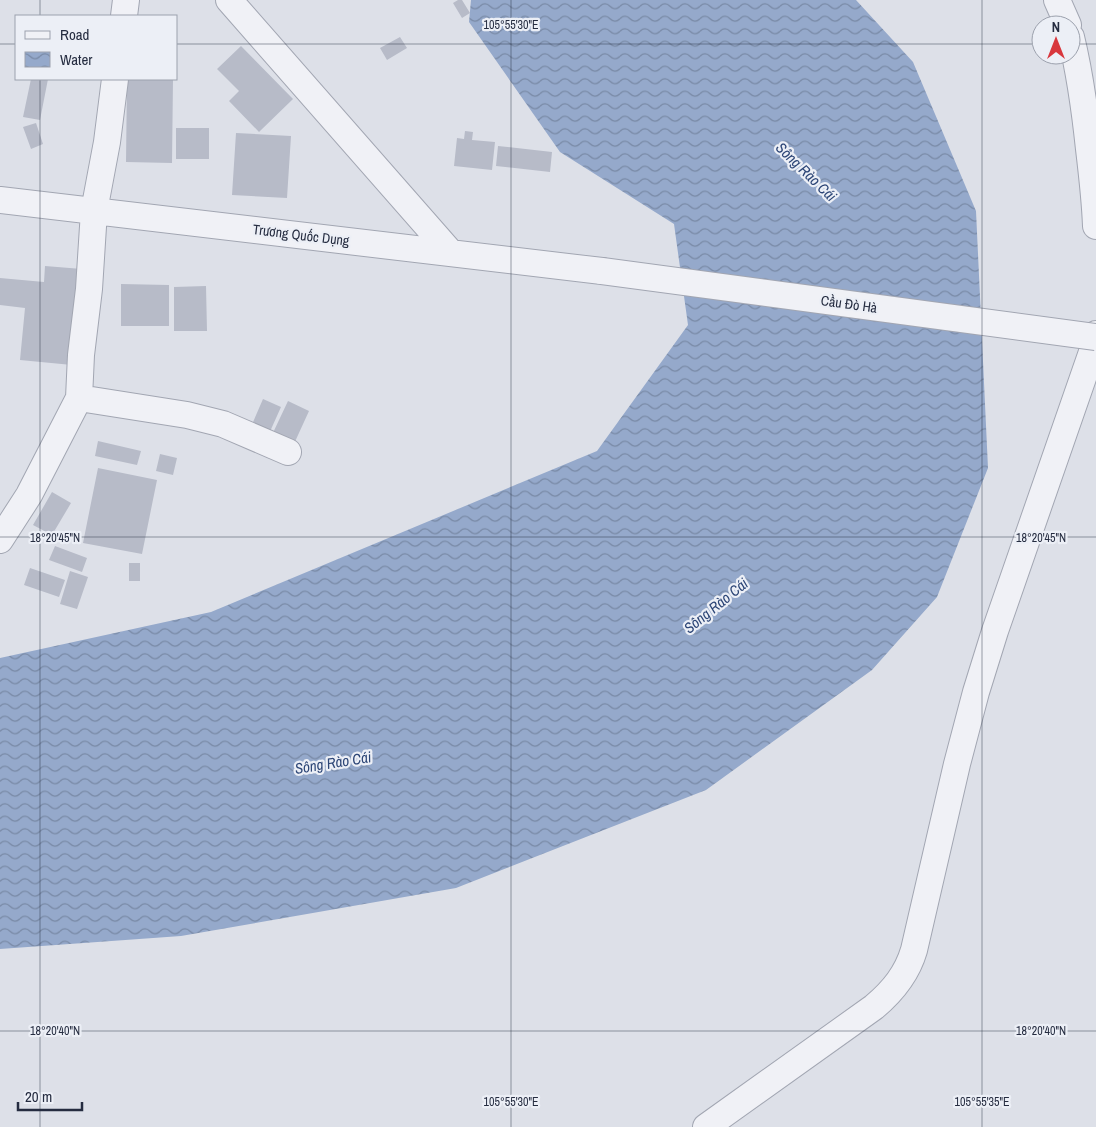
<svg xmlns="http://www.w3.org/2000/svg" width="1096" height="1127" viewBox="0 0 1096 1127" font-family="'Archivo Narrow',sans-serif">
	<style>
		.water { fill: url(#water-waves) }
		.building { fill: #b7bbc8 }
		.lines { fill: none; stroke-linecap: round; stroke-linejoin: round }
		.minor-casing { stroke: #a2a6b2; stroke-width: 28 }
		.minor { stroke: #f0f1f6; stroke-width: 26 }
		.minor-bridge-casing { stroke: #a2a6b2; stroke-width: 28; stroke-linecap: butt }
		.minor-bridge { stroke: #f0f1f6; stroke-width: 26 }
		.ticks { fill: none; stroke: #252c40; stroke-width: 1; stroke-opacity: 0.45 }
		.labels { text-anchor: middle; stroke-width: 4.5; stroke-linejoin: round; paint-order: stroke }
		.street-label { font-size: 14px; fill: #252c40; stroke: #eceff6 }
		.water-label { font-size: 15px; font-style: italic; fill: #2c4576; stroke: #eceff6 }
		.ticks-label { font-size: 12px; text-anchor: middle; fill: #252c40; stroke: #eceff6; stroke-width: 4.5; stroke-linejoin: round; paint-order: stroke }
	</style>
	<defs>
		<pattern id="water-waves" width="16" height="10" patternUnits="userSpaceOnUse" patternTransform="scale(1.25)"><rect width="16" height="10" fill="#95a9cb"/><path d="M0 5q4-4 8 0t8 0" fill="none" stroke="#798aa6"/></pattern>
	</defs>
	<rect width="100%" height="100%" fill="#dde0e8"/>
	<path class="water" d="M 471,0 L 856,0 L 913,62 L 976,211 L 988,468 L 937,597 L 872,670 L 706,790 L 456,888 L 181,936 L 0,949 L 0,658 L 211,612 L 597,451 L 688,325 L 674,224 L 560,152 L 469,22 Z"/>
	<path class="building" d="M 458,0 L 462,0 L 470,13 L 462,18 L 453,3 Z
		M 400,37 L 407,48 L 387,60 L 380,48 Z
		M 241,46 L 293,99 L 259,132 L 229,101 L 239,91 L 217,69 Z
		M 31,79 L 48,79 L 40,120 L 23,117 Z
		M 127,79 L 173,79 L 172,163 L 126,162 Z
		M 36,123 L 43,144 L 31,149 L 23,127 Z
		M 176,128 L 209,128 L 209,159 L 176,159 Z
		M 465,131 L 473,132 L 472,140 L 495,142 L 492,170 L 454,166 L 457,138 L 464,139 Z
		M 236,133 L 291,136 L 287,198 L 232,195 Z
		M 498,146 L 552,152 L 550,172 L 496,166 Z
		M 45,266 L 82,269 L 72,365 L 20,360 L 25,308 L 0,305 L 0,278 L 44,282 Z
		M 121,284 L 169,285 L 169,326 L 121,326 Z
		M 206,286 L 207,331 L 174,331 L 174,287 Z
		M 263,399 L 281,407 L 268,436 L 250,429 Z
		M 288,401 L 309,411 L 293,446 L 271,437 Z
		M 98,441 L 141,451 L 137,465 L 95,456 Z
		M 160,454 L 177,458 L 173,475 L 156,471 Z
		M 98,468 L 157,480 L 142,554 L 83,543 Z
		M 52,492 L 71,503 L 52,535 L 33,525 Z
		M 55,546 L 87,558 L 82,572 L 49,560 Z
		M 129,563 L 140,563 L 140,581 L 129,581 Z
		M 30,568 L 65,580 L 59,597 L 24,585 Z
		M 70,571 L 88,577 L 77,609 L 60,604 Z"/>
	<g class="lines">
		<g class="minor-casing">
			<path id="minor" d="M 229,0 L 451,253
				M 1057,0 L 1068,25
				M 124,16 L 126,0
				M 1071,37 C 1080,74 1085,111 1089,149 C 1092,174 1095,200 1096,226
				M 0,200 L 602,271
				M 79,398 L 187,415 L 223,424 L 288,452
				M 0,540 L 29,495 L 79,398 L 81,355 L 89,289 L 94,211 L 107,142 L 115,79
				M 706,1127 L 874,1007 C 893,991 907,974 914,950 L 957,764 L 976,692 L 995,631 L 1093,349 L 1096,334"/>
		</g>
		<use href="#minor" class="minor"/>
		<g class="minor-bridge-casing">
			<path id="minor-bridge" d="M 602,271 L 1096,337"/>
		</g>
		<use href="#minor-bridge" class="minor-bridge"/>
	</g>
	<path class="ticks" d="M 40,0 L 40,16M 511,0 L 511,1127M 982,0 L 982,1127M 0,44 L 16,44M 176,44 L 1041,44M 1071,44 L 1096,44M 40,79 L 40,1127M 0,537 L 1096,537M 0,1031 L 1096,1031"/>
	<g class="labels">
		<g class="street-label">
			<text transform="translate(301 235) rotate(7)" y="5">Trương Quốc Dụng</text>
			<text transform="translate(849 304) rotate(8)" y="5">Cầu Đò Hà</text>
		</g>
		<g class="water-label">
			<text transform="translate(806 172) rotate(44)" y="5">Sông Rào Cái</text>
			<text transform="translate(716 606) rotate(-39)" y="5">Sông Rào Cái</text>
			<text transform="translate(333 763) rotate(-9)" y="5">Sông Rào Cái</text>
		</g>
	</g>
	<g class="ticks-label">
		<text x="511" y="29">105°55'30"E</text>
		<text x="55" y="542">18°20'45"N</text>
		<text x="1041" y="542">18°20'45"N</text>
		<text x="55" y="1035">18°20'40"N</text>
		<text x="1041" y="1035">18°20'40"N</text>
		<text x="511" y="1106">105°55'30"E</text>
		<text x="982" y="1106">105°55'35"E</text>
	</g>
	<rect x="15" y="15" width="162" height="65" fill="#eceff6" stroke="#9ca1ad"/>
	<rect x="25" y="31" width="25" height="8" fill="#f0f1f6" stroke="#9ca1ad"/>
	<text x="60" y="40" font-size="15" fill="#252c40">Road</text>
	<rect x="25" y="52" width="25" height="15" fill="url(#water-waves)" stroke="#9ca1ad"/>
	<text x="60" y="65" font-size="15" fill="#252c40">Water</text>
	<g transform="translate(1056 40)"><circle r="24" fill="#eceff6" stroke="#9ca1ad"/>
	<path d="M0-4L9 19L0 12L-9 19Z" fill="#d8373d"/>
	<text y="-8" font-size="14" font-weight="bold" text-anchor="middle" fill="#252c40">N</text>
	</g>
	<path d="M18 1102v8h64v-8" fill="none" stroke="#252c40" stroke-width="2.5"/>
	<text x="25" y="1102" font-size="15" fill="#252c40" stroke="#eceff6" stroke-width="4" paint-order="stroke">20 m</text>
</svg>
